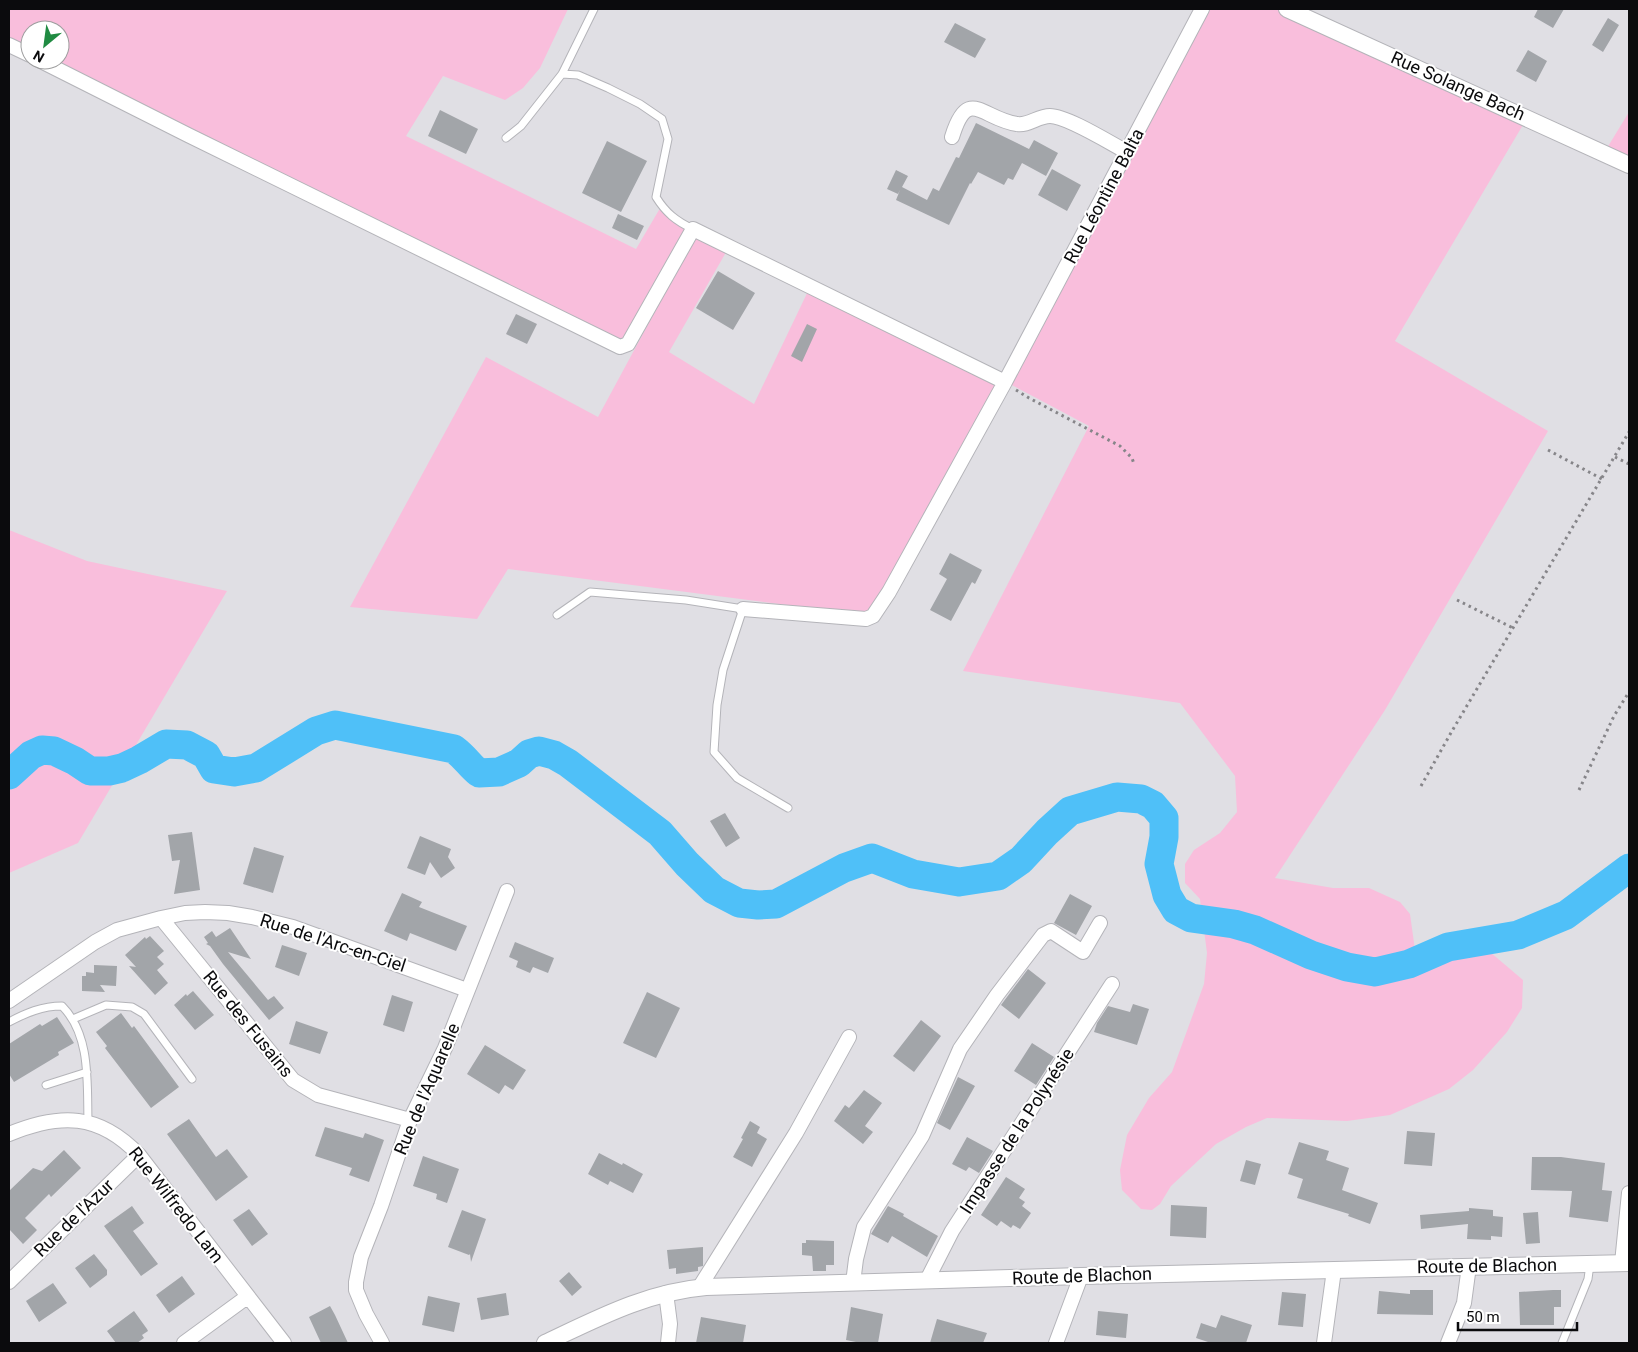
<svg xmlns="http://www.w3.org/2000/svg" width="1638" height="1352" viewBox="0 0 1638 1352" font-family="Roboto,sans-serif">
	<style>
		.green { fill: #f9bedc }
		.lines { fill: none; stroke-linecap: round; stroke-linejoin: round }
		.river { stroke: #4fc0f8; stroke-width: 29 }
		.building { fill: #a2a5a9 }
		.service-casing { stroke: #b4b4b9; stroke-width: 9 }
		.minor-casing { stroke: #b4b4b9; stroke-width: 16 }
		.tertiary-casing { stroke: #b4b4b9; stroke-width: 18 }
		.path { stroke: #868589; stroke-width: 3; stroke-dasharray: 2.5 4; stroke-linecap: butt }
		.service { stroke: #fff; stroke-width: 7 }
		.minor { stroke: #fff; stroke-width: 14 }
		.tertiary { stroke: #fff; stroke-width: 16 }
		.labels { text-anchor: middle; stroke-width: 4; stroke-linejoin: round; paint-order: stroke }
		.street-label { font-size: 18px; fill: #0b0b0d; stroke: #fff }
	</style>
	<rect width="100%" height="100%" fill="#e0dfe4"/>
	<path class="green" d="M 9,9 L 568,9 L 540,68 L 523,88 L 505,100 L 443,76 L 406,136 L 636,249 L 659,210 L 665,211 L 693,229 L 628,344 L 39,60 L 60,60 L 60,30 L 30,30 L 30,55 L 9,45 Z
		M 1202,9 L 1287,9 L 1527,118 L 1395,341 L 1548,431 L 1385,710 L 1275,878 L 1333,888 L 1369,888 L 1400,902 L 1410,914 L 1415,950 L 1431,961 L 1452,955 L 1490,952 L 1523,980 L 1522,1008 L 1507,1032 L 1473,1070 L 1449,1089 L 1390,1115 L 1347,1121 L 1267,1118 L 1246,1127 L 1216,1144 L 1171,1186 L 1160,1204 L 1152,1210 L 1141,1209 L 1122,1190 L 1120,1170 L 1127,1135 L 1149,1098 L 1172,1072 L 1204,984 L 1207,953 L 1200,899 L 1185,883 L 1185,864 L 1194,850 L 1220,833 L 1237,812 L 1235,776 L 1180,703 L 963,671 L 1089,426 L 1006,382 L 871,610 L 858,614 L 508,569 L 477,619 L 350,607 L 486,357 L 598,417 L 698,232 L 729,247 L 669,352 L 754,404 L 810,287 L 1005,382 Z
		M 1629,112 L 1629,165 L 1604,153 Z
		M 9,530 L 87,561 L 227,591 L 78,843 L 9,873 Z"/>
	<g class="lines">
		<path class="river" d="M 9,775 L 31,755 L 42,750 L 54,751 L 75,761 L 90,771 L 109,771 L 122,768 L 139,760 L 166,744 L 187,745 L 206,755 L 214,769 L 234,772 L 256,768 L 316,731 L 335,725 L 454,749 C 466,758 469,765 479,773 L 499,772 L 519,763 L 529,754 L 539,751 L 554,755 L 568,763 L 660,833 L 687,864 L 714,890 L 739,903 L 758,905 L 776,904 L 844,868 L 872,858 L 913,874 L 959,882 L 998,876 L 1021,860 L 1047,832 L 1070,811 L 1117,797 L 1141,799 L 1153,805 L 1164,818 L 1164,837 L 1159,864 L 1167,895 L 1176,910 L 1191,918 L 1234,924 L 1255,930 L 1311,955 L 1347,967 L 1375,972 L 1409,964 L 1448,947 L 1518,935 L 1566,915 L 1629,868"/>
	</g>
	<path class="building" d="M 1538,9 L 1564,9 L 1553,28 L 1534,17 Z
		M 1608,18 L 1619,25 L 1603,52 L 1592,45 Z
		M 955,23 L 986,39 L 975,58 L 944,42 Z
		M 1528,50 L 1547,61 L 1536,82 L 1516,71 Z
		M 440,110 L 478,129 L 466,154 L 428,136 Z
		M 976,123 L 1029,149 L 1034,140 L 1058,153 L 1046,176 L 1022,163 L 1013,180 L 1008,178 L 1004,185 L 978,172 L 971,184 L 970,183 L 949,225 L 896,200 L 900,190 L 898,194 L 887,189 L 896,170 L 908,176 L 902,187 L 927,200 L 933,188 L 939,191 L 956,157 L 959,158 Z
		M 607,141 L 647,161 L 621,212 L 582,193 Z
		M 1052,169 L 1081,185 L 1067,211 L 1038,195 Z
		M 618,214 L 644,226 L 637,240 L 612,228 Z
		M 718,271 L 755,293 L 733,330 L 696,308 Z
		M 516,314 L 537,324 L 527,344 L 506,334 Z
		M 807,324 L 817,329 L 802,362 L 791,356 Z
		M 950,553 L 982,570 L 975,584 L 972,582 L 951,621 L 930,610 L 947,579 L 939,574 Z
		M 725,813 L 740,838 L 726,847 L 710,821 Z
		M 192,832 L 200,890 L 174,894 L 180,860 L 172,861 L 168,835 Z
		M 420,836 L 451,849 L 448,857 L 455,868 L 441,878 L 430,862 L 425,875 L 407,868 Z
		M 254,847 L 284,856 L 273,893 L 243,884 Z
		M 402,893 L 422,902 L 419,907 L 467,926 L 456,951 L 410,933 L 407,941 L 384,931 Z
		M 1070,894 L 1092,906 L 1076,935 L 1054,923 Z
		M 230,928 L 251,959 L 228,952 L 268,1000 L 274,996 L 284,1008 L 269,1020 L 223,964 L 210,946 L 206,944 L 208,943 L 204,937 L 212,931 L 216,937 Z
		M 150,936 L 164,951 L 157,957 L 164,964 L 157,970 L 168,983 L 155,995 L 129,966 L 136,967 L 125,955 L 145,937 L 146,939 Z
		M 515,942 L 554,958 L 548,973 L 533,967 L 530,973 L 516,967 L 518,961 L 509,957 Z
		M 282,945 L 307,953 L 299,976 L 275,967 Z
		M 94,965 L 117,966 L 116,986 L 100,985 L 105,992 L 82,991 L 82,976 L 86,976 L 86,972 L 94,973 Z
		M 1028,969 L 1046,983 L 1019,1019 L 1001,1005 Z
		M 193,991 L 214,1015 L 195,1030 L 174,1005 L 186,994 L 187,996 Z
		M 647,992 L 680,1008 L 656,1058 L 623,1043 Z
		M 392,995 L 413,1002 L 404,1032 L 383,1025 Z
		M 1133,1004 L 1149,1009 L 1137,1045 L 1094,1032 L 1097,1023 L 1108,1006 L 1130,1012 Z
		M 121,1013 L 132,1028 L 134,1026 L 179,1087 L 151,1108 L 105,1048 L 107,1046 L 96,1032 Z
		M 57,1017 L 74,1043 L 58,1052 L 59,1055 L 14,1082 L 9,1074 L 9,1044 L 40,1024 L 42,1026 Z
		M 921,1020 L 941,1036 L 914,1072 L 893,1056 Z
		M 296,1021 L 328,1032 L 320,1054 L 289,1044 Z
		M 1032,1043 L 1054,1057 L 1036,1085 L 1014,1071 Z
		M 485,1045 L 526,1070 L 513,1090 L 505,1085 L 499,1094 L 467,1074 Z
		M 958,1077 L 975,1086 L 950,1130 L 937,1123 Z
		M 864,1090 L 882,1103 L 865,1126 L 873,1132 L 863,1144 L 834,1121 L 845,1105 L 849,1108 Z
		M 189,1119 L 216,1157 L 227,1149 L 248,1177 L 216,1201 L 167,1134 Z
		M 750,1121 L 760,1127 L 757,1133 L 767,1139 L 752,1167 L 733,1157 L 743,1139 L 741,1138 Z
		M 325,1127 L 363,1138 L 365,1133 L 384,1140 L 369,1182 L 349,1175 L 352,1168 L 315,1156 Z
		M 1407,1131 L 1435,1133 L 1432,1166 L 1404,1164 Z
		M 967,1137 L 993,1151 L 979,1173 L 969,1167 L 966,1171 L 952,1164 Z
		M 1299,1142 L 1329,1151 L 1326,1160 L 1349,1168 L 1342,1190 L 1378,1203 L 1370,1224 L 1348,1216 L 1349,1214 L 1297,1198 L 1303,1179 L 1288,1174 Z
		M 64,1150 L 81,1168 L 51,1197 L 49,1194 L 25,1218 L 37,1230 L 23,1244 L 9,1229 L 9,1191 L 33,1168 L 42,1171 Z
		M 599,1153 L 622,1165 L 623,1163 L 643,1174 L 633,1193 L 610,1181 L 608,1185 L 588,1174 Z
		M 423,1156 L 459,1169 L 447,1203 L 436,1199 L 437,1194 L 413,1186 Z
		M 1532,1157 L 1561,1157 L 1605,1163 L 1602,1190 L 1612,1191 L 1608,1222 L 1569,1217 L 1572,1191 L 1531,1190 Z
		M 1246,1160 L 1261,1164 L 1255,1185 L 1240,1181 Z
		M 1006,1177 L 1025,1189 L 1019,1198 L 1025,1202 L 1022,1206 L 1031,1213 L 1020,1229 L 1013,1225 L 1011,1228 L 1001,1221 L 997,1226 L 981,1215 Z
		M 1171,1205 L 1207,1207 L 1206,1238 L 1170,1236 Z
		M 132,1206 L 144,1223 L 133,1231 L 158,1264 L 141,1276 L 104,1226 Z
		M 888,1206 L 904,1214 L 903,1216 L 938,1236 L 927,1257 L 892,1236 L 888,1243 L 871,1234 Z
		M 1469,1208 L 1493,1210 L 1493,1216 L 1503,1217 L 1502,1237 L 1491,1236 L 1491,1240 L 1467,1239 L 1468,1224 L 1421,1229 L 1420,1215 L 1469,1211 Z
		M 249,1209 L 268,1234 L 252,1246 L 233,1220 Z
		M 462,1210 L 486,1219 L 471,1262 L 470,1254 L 469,1255 L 448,1247 Z
		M 1538,1212 L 1540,1243 L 1526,1244 L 1523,1213 Z
		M 806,1240 L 834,1241 L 834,1265 L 826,1265 L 826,1271 L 813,1271 L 812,1256 L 802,1255 L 802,1243 L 806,1243 Z
		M 703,1247 L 703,1266 L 698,1267 L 698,1271 L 676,1274 L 676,1268 L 669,1269 L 667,1250 Z
		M 94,1254 L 107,1270 L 107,1275 L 90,1288 L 75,1268 Z
		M 569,1272 L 582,1287 L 572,1296 L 559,1281 Z
		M 182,1276 L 195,1294 L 169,1313 L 156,1295 Z
		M 53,1283 L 67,1303 L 39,1322 L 26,1301 Z
		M 1410,1290 L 1433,1290 L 1433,1315 L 1377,1314 L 1379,1291 L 1410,1294 Z
		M 1553,1290 L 1561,1290 L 1561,1307 L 1554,1307 L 1554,1325 L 1520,1325 L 1519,1292 Z
		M 1282,1292 L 1306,1294 L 1303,1327 L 1278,1325 Z
		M 506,1293 L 509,1315 L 481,1320 L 477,1298 Z
		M 428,1296 L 460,1303 L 454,1332 L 422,1325 Z
		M 330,1306 L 335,1315 L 348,1343 L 321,1343 L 309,1317 Z
		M 851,1307 L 883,1314 L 878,1343 L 861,1343 L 846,1340 Z
		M 134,1311 L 147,1329 L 148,1331 L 142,1335 L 144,1338 L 137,1343 L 116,1343 L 107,1331 Z
		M 1098,1311 L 1128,1314 L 1126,1338 L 1096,1335 Z
		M 1221,1315 L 1252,1325 L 1246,1343 L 1211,1343 L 1196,1338 L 1201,1323 L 1216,1328 Z
		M 701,1317 L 746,1325 L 743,1343 L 696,1343 Z
		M 937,1319 L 987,1333 L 983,1343 L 930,1343 Z"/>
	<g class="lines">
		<g class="service-casing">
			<path id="service" d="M 562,74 L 578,75 L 608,88 L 640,104 L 662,119 L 668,139 L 656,197 C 666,213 676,221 693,229
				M 506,138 L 521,126 L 562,74 L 594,9
				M 557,615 L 590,592 L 686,600 L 743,609 L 723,670 L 717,705 L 714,752 L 737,778 L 788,808
				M 73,1019 L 106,1005 L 132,1007 L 144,1014 L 192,1079
				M 9,1022 C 26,1013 42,1006 62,1006 C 91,1035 87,1083 88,1122
				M 46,1085 L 87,1072
				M 1562,1343 L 1588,1279 L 1590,1264"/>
		</g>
		<g class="minor-casing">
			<path id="minor" d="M 9,45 L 30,55
				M 39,60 L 188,135 L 620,347 L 628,344 L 693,229 L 1005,382 L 1202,9
				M 952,137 C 968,85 982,119 1017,124 C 1028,126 1038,116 1050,116 C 1067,116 1110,143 1127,152
				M 743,609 L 866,619 L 873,616 L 889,592 L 1005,382
				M 161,918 L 293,1080 L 318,1095 L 410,1120
				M 9,1001 L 95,942 L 117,930 L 161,918 L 185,913 L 205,912 L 228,913 L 252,917 L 293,927 L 467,990
				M 9,1134 C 60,1113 99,1113 139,1155 L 284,1343
				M 1622,1263 L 1629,1193
				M 927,1280 L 952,1231 L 1112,984
				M 9,1282 L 139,1155
				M 853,1283 L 856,1259 L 864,1227 L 922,1136 L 960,1049 L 997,995 L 1043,935 L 1051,931 L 1083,952 L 1100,923
				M 699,1288 L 796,1133 L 849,1037
				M 666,1293 L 670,1324 L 668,1343
				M 184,1343 L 247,1297
				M 382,1343 L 366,1314 L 356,1290 L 356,1282 L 361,1257 L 381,1206 L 410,1120 L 445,1048 L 507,891
				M 1056,1343 L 1081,1276
				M 1324,1343 L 1334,1270
				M 1448,1343 L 1464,1303 L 1469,1266"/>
		</g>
		<g class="tertiary-casing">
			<path id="tertiary" d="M 1287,9 L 1629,165
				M 545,1343 C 598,1318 647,1292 706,1287 L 1081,1276 L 1629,1263"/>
		</g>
		<path class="path" d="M 1016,390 L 1029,398 L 1120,446 L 1132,458 L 1134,464
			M 1548,450 L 1602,479
			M 1615,457 L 1629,464
			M 1457,600 L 1513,628
			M 1421,786 L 1452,731 L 1629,432
			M 1579,790 L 1614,716 L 1629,692"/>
		<use href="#service" class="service"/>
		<use href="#minor" class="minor"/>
		<use href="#tertiary" class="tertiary"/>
	</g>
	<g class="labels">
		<g class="street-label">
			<text transform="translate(1458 86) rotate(24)" y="6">Rue Solange Bach</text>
			<text transform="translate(1104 196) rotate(-62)" y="6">Rue Léontine Balta</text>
			<text transform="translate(333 943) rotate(18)" y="6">Rue de l'Arc-en-Ciel</text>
			<text transform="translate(248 1024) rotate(51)" y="6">Rue des Fusains</text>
			<text transform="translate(427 1089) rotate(-67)" y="6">Rue de l'Aquarelle</text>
			<text transform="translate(1017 1131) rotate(-57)" y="6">Impasse de la Polynésie</text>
			<text transform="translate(176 1205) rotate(52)" y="6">Rue Wilfredo Lam</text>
			<text transform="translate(74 1218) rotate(-44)" y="6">Rue de l'Azur</text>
			<text transform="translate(1487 1266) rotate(-1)" y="6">Route de Blachon</text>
			<text transform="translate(1082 1276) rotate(-2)" y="6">Route de Blachon</text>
		</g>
	</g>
	<rect width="1638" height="1352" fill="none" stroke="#0b0b0d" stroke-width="20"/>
	<g transform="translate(45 45) rotate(209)"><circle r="24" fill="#ffffff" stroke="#9d9d9e"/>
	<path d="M0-4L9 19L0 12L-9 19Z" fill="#208b42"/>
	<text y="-8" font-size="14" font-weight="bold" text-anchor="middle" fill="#0b0b0d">N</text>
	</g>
	<path d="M1458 1322v8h119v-8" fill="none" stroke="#0b0b0d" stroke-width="2.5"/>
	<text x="1466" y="1322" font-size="15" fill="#0b0b0d" stroke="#ffffff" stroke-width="4" paint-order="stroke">50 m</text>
</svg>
